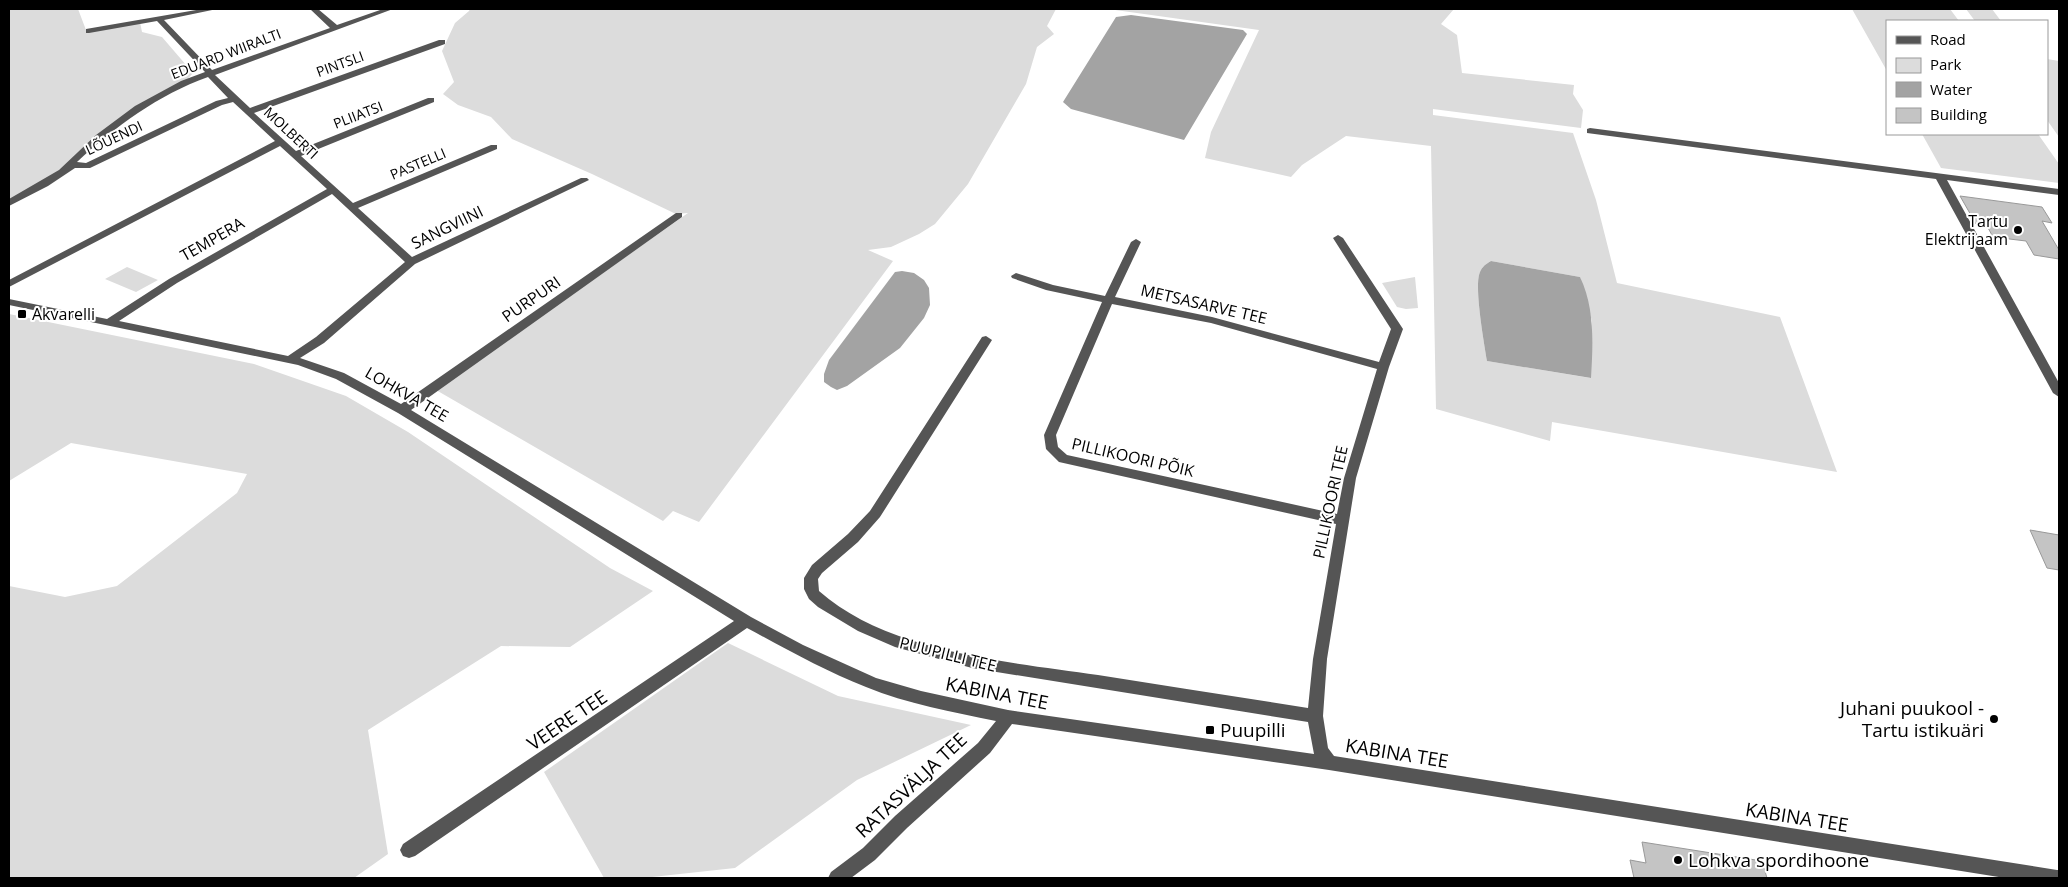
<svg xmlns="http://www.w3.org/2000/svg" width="2068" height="887" viewBox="0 0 2068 887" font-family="'Open Sans',sans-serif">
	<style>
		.green { fill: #dcdcdc; fill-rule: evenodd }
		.water { fill: #a3a3a3 }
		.building { fill: #c4c4c4; stroke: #999 }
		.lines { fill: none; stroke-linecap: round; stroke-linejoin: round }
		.minor { fill: #555; fill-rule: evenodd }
		.poi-dot { fill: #000; stroke: #fff; stroke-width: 2 }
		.labels { text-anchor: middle; stroke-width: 4; stroke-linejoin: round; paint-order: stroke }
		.far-street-label { font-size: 14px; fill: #000; stroke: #fff }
		.poi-label { font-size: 16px; fill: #000; stroke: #fff; text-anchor: end }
		.street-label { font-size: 16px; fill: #000; stroke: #fff }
		.near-street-label { font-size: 19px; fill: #000; stroke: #fff }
		.near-poi-label { font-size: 19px; fill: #000; stroke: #fff; text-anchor: start }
	</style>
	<rect width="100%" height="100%" fill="#fff"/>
	<path class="green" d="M 9,9 L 78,9 L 86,30 L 140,22 L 142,32 L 162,37 L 193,73 L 184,83 L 138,108 L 63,170 L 25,195 L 9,203 Z
		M 470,9 L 1056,9 L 1047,26 L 1054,34 L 1037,47 L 1026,84 L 968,184 L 935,224 L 919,234 L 891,247 L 868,250 L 893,261 L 699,522 L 673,511 L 663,521 L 436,390 L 688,213 L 676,214 L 592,174 L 512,139 L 491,117 L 458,105 L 443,94 L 454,82 L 442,51 L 455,23 L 469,11 Z
		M 1108,9 L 1454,9 L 1441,24 L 1457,35 L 1462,73 L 1574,85 L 1573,94 L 1583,110 L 1581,128 L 1433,109 L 1433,115 L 1573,133 L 1596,200 L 1617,283 L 1780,317 L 1837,472 L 1552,422 L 1550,441 L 1436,409 L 1431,146 L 1346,136 L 1302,165 L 1291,177 L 1205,158 L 1211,132 L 1259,30 ZM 1491,261 L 1580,277 L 1592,321 L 1590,378 L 1487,361 C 1484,343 1475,292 1479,275 C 1481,268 1484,265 1491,261 Z
		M 1852,9 L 1950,9 L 1959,21 L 1887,21 L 1887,71 Z
		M 1966,9 L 1992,9 L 2001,21 L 1975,21 Z
		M 2047,59 L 2059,61 L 2059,137 L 2047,120 Z
		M 1922,134 L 2038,134 L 2059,164 L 2059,183 L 1941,168 Z
		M 127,267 L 158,280 L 136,292 L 105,279 Z
		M 1415,277 L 1418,308 L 1406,309 L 1397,307 L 1382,283 Z
		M 9,314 L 254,364 L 346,396 L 408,432 L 610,568 L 653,591 L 570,647 L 501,646 L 368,730 L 388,854 L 354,878 L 9,878 L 9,586 L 65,597 L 117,586 L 237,493 L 247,474 L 71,443 L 9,481 Z
		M 728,643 L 838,696 L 971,725 L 857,780 L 735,868 L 643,878 L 604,878 L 544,772 Z"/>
	<path class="water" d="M 1131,15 L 1243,30 L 1247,34 L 1184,140 L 1071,109 L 1063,102 L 1116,17 Z
		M 1491,261 L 1580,277 C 1595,308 1593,344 1591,378 L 1487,361 C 1484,343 1475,292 1479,275 C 1481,268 1484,265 1491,261 Z
		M 902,271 L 914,273 L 924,280 L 929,288 L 930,305 L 924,318 L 900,348 L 847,386 L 837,390 L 831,387 L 824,382 L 824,374 L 829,360 L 895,272 Z"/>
	<path class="building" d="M 1960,196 L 2042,207 L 2052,223 L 2042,221 L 2059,250 L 2059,259 L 2034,255 L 2026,241 L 1993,237 L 1987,226 L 1976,224 Z
		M 2030,530 L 2059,535 L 2059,570 L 2047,568 Z
		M 1642,842 L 1762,861 L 1767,878 L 1634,878 L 1630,860 L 1646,863 Z"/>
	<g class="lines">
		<path class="minor" d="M 202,9 L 217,9 L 164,20 L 212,70 L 330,28 L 310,9 L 318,9 L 337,25 L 383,9 L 393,9 L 215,75 L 250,108 L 439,40 L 445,40 L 445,44 L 254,113 L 296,151 L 428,98 L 434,98 L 434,102 L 301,156 L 353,203 L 491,145 L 497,145 L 497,149 L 358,208 L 412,257 L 581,178 L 587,178 L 589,180 L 415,264 L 324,343 L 300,358 L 344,373 L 401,404 L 676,213 L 682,213 L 682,217 L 411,410 L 751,617 L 803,645 L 876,678 L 921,691 L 1008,710 L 1314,754 L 1308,722 L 972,668 L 895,647 L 858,631 L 818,607 L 809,599 L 804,589 L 804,578 L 812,565 L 848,534 L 870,511 L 982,337 L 986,336 L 992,340 L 880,517 L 858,542 L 822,573 L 818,579 L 819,591 C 889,653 1010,662 1098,675 C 1168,686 1238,697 1308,708 L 1313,659 L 1336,524 L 1059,462 L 1046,449 L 1044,435 L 1102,302 L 1046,290 L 1012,278 L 1011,276 L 1016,273 L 1053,285 L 1105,296 L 1131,242 L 1136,239 L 1141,242 L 1115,297 L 1212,317 L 1379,362 L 1391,329 L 1333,238 L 1338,235 L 1343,238 L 1403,329 L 1389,367 L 1356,478 L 1327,659 L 1323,716 L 1328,748 L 1334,756 L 2057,870 L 2059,870 L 2059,878 L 2005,878 L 1329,770 L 1012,724 L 990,753 L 907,828 L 875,860 L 851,878 L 828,878 L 831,872 L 863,848 L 895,816 L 978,743 L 996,721 C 953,712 907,704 866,687 C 825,671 786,649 747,628 L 415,856 L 409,858 L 403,856 L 400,850 L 403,844 L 734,621 L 398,413 L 336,379 L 298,365 L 9,305 L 9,299 L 107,319 L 169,279 L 327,189 L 280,146 L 9,287 L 9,280 L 275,141 L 233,102 L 222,105 L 90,168 L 75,168 L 48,186 L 9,206 L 9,199 L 59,170 L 96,135 L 135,106 L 181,81 L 205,72 L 157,21 L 89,33 L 86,33 L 86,29 ZM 208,77 L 228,98 L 216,101 L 86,163 L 77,162 C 116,126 158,95 208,77 ZM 332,194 L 405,262 L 316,337 L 288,356 L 119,321 L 177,283 ZM 1112,304 L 1211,323 L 1377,369 L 1344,478 L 1337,514 L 1067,455 L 1058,447 L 1056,435 Z
			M 1590,128 L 2059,189 L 2059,195 L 1947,180 L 2059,383 L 2059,397 L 2053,393 L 1936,179 L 1587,133 L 1587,129 Z"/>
	</g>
	<g class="poi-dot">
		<circle cx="2018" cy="230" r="5"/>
		<rect x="17" y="309" width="10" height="10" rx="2.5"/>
		<circle cx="1994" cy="719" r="5"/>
		<rect x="1205" y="725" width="10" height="10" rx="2.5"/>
		<circle cx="1678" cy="860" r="5"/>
	</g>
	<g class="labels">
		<g class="far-street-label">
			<text transform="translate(226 54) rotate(-21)" y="5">EDUARD WIIRALTI</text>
			<text transform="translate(340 64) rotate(-20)" y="5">PINTSLI</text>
			<text transform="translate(358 115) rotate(-21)" y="5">PLIIATSI</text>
			<text transform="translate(291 133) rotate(43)" y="5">MOLBERTI</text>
			<text transform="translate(114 138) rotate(-25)" y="5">LÕUENDI</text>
			<text transform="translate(418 164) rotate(-23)" y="5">PASTELLI</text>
		</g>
		<g class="poi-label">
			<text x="2008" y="227">Tartu<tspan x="2008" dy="18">Elektrijaam</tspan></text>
			<text x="32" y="320" text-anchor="start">Akvarelli</text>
		</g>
		<g class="street-label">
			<text transform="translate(447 227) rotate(-26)" y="6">SANGVIINI</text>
			<text transform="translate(212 239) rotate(-30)" y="6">TEMPERA</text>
			<text transform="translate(531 299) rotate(-35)" y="6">PURPURI</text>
			<text transform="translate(1204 304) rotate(13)" y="6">METSASARVE TEE</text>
			<text transform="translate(407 394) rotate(30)" y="6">LOHKVA TEE</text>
			<text transform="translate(1133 457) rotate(13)" y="6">PILLIKOORI PÕIK</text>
			<text transform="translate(1330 502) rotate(-78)" y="6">PILLIKOORI TEE</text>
			<text transform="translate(948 654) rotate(14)" y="6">PUUPILLI TEE</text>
		</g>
		<g class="near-street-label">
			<text transform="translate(997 693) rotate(11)" y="7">KABINA TEE</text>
			<text transform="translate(567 720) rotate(-34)" y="7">VEERE TEE</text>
			<text transform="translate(1397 753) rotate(9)" y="7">KABINA TEE</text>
			<text transform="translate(911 785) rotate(-43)" y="7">RATASVÄLJA TEE</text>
			<text transform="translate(1797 817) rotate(9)" y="7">KABINA TEE</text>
		</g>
		<g class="near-poi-label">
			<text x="1984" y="715" text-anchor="end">Juhani puukool -<tspan x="1984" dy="22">Tartu istikuäri</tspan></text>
			<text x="1220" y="737">Puupilli</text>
			<text x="1688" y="867">Lohkva spordihoone</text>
		</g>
	</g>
	<rect width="2068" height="887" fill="none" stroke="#000000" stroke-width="20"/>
	<rect x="1886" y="20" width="162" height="115" fill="#ffffff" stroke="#999999"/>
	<rect x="1896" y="36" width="25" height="8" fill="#555555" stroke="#999999"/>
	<text x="1930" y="45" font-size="15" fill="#000000">Road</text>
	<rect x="1896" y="58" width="25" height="15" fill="#dcdcdc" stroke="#999999"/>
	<text x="1930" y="70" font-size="15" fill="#000000">Park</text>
	<rect x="1896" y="82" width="25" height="15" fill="#a3a3a3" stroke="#999999"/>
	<text x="1930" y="95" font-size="15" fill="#000000">Water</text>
	<rect x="1896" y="108" width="25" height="15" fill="#c4c4c4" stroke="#999999"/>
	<text x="1930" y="120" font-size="15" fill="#000000">Building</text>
</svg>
